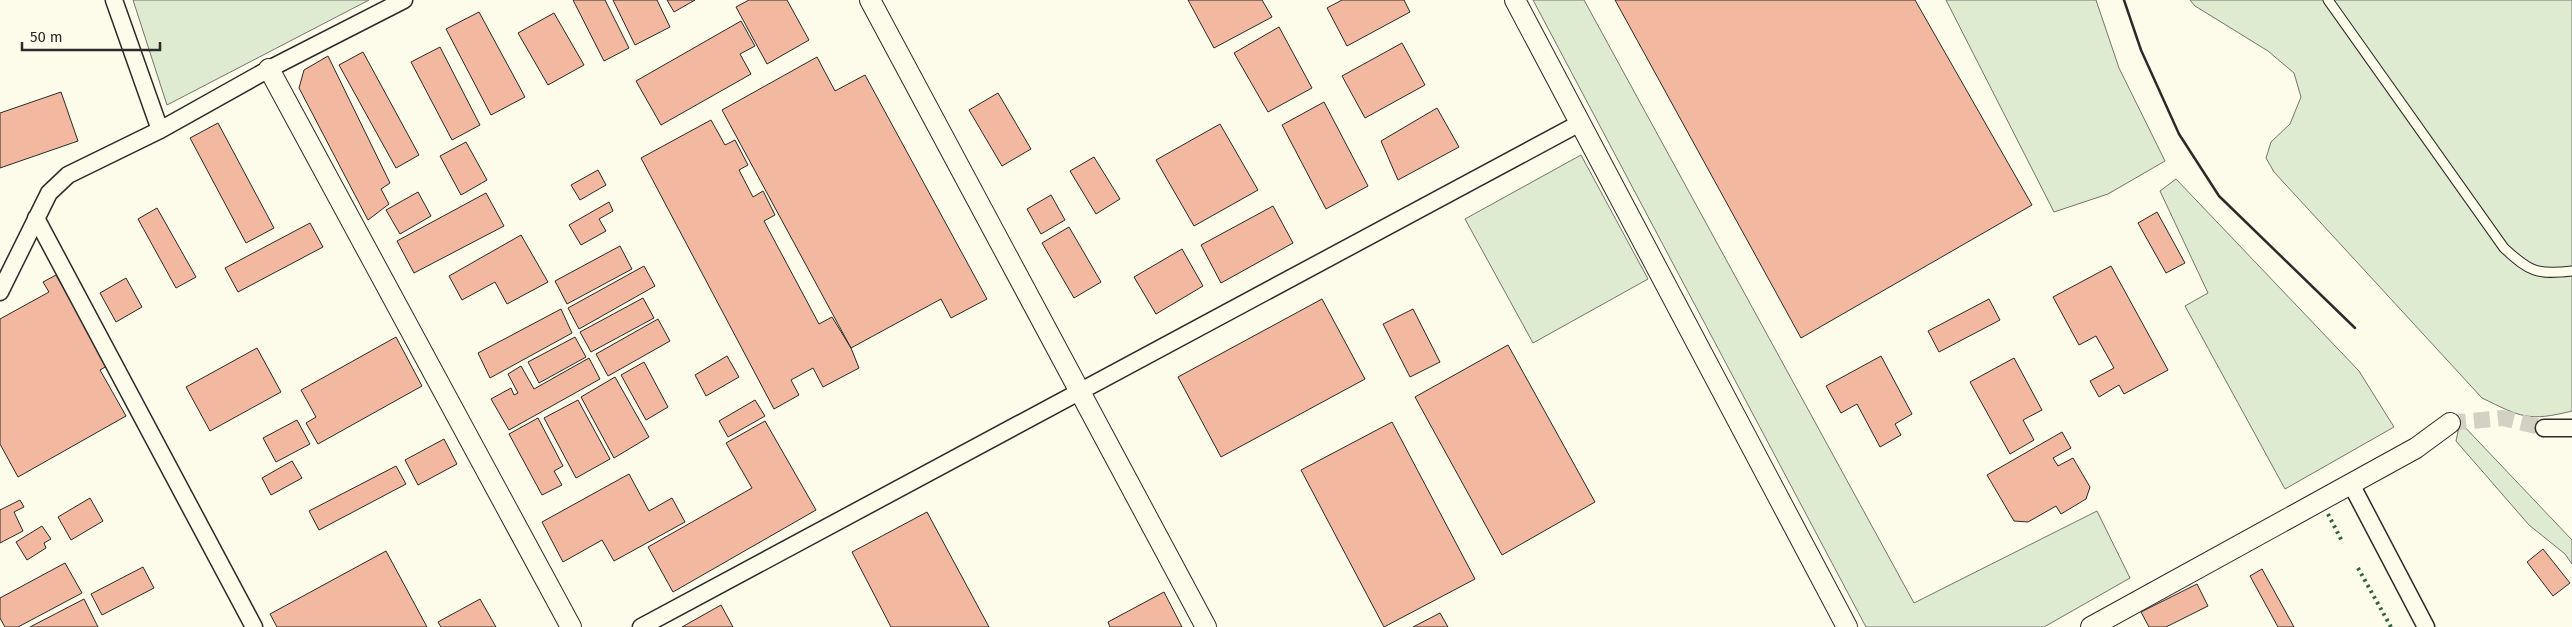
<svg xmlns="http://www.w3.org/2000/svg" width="2572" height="627" viewBox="0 0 2572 627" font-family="'Fira Sans',sans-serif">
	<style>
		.green { fill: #deebd1; stroke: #74746e }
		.building { fill: #f2b8a0; stroke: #2b2b2b }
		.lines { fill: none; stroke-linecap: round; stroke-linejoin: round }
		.minor-tunnel { stroke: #d3d1c4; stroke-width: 16; stroke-dasharray: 16 8; stroke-linecap: butt }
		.service-casing { stroke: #2b2b2b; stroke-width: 11 }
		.minor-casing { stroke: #2b2b2b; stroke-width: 19 }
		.tertiary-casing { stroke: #2b2b2b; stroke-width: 22 }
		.service { stroke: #fdfbea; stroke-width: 9 }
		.minor { stroke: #fdfbea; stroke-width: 16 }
		.tertiary { stroke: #fdfbea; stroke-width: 20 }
		.hedge { stroke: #34623c; stroke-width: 4; stroke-dasharray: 2.5 4; stroke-linecap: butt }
		.wall { stroke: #2b2b2b; stroke-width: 2.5 }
	</style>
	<rect width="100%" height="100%" fill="#fdfbea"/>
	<path class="green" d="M 133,0 L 369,0 L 167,105 Z
		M 1533,0 L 1584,0 L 1914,603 L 2097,511 L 2130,578 L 2044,627 L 1866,627 Z
		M 1946,0 L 2096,0 L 2119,68 L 2165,161 L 2108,194 L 2054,212 Z
		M 2190,0 L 2572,0 L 2572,411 C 2528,422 2521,417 2482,398 L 2274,172 L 2266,158 L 2271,142 L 2290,124 L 2301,97 L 2294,73 L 2268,51 L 2195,6 Z
		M 1581,155 L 1648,279 L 1533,343 L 1465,219 Z
		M 2176,179 L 2359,371 L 2394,427 L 2285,489 L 2185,306 L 2208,293 L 2160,191 Z
		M 2460,422 L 2572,540 L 2572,564 L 2565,554 L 2529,525 L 2456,441 Z"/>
	<path class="building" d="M 573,0 L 605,0 L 629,48 L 604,61 Z
		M 613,0 L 657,0 L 670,27 L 635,45 Z
		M 667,0 L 695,0 L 674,12 Z
		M 749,0 L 787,0 L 809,40 L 767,64 L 736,7 Z
		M 1188,0 L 1262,0 L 1272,17 L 1214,48 Z
		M 1342,0 L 1404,0 L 1410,12 L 1347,46 L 1327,8 Z
		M 1615,0 L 1915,0 L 2032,205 L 1801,338 Z
		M 479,12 L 525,97 L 491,115 L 446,29 Z
		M 554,13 L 584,65 L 548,85 L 518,33 Z
		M 741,21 L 755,46 L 740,54 L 751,74 L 661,125 L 636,81 Z
		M 1279,27 L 1312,88 L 1268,112 L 1234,53 Z
		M 1402,43 L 1425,85 L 1365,118 L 1342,76 Z
		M 440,47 L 480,125 L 452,140 L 411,62 Z
		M 363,52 L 419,155 L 396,168 L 339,65 Z
		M 328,56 L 390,183 L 381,189 L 389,204 L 368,220 L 299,88 L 304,70 Z
		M 817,57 L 835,91 L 865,75 L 987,299 L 951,318 L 941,299 L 851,348 L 722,110 Z
		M 61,92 L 78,141 L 0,168 L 0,113 Z
		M 998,93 L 1031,149 L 1002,166 L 969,110 Z
		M 1324,102 L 1368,186 L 1326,209 L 1282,125 Z
		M 1437,108 L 1459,147 L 1398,180 L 1381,141 Z
		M 711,120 L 725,145 L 735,140 L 748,165 L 739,170 L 753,197 L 763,191 L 775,215 L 764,221 L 819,324 L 832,317 L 851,348 L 859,368 L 823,387 L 813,368 L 791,380 L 799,395 L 774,409 L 641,158 Z
		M 218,123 L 274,228 L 246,243 L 190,138 Z
		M 1220,124 L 1258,190 L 1194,226 L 1156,160 Z
		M 466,142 L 487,180 L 461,195 L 440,156 Z
		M 1094,157 L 1120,199 L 1096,214 L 1070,171 Z
		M 598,170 L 606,185 L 580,200 L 571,185 Z
		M 418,192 L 431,216 L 400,234 L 386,210 Z
		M 486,193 L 504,226 L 414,273 L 397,241 Z
		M 1051,195 L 1065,220 L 1041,234 L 1027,209 Z
		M 609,202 L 613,211 L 599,219 L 606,231 L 581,245 L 569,225 Z
		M 1273,206 L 1293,243 L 1221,283 L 1201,245 Z
		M 157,208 L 196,277 L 176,288 L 138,219 Z
		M 2157,212 L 2185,263 L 2166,273 L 2138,223 Z
		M 310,223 L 323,247 L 238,292 L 225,268 Z
		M 1069,227 L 1101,282 L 1074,298 L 1042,243 Z
		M 521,235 L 548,282 L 507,304 L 495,282 L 462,300 L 449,276 Z
		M 620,246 L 632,269 L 567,304 L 555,281 Z
		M 1182,249 L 1203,286 L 1156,314 L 1134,277 Z
		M 644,266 L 655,286 L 579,329 L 568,308 Z
		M 2111,266 L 2168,370 L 2124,394 L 2119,385 L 2099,397 L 2090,381 L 2114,368 L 2096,336 L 2079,345 L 2053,297 Z
		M 56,275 L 107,366 L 100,370 L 126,416 L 18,477 L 0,444 L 0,319 L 49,292 L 43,282 Z
		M 126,278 L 142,307 L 116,322 L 100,293 Z
		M 643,298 L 654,318 L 591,352 L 580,332 Z
		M 1322,299 L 1365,379 L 1221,457 L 1178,377 Z
		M 1989,299 L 2000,320 L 1939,352 L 1928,331 Z
		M 561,309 L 572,333 L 490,378 L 478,353 Z
		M 1413,309 L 1440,362 L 1410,377 L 1383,324 Z
		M 658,319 L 670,341 L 608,376 L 596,354 Z
		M 396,337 L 422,386 L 318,444 L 306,423 L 316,417 L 301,390 Z
		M 575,337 L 586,357 L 539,383 L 528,362 Z
		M 1508,345 L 1595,502 L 1502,555 L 1415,397 Z
		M 257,348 L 281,392 L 210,431 L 186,387 Z
		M 727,356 L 739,377 L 706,396 L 695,375 Z
		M 1881,356 L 1912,414 L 1895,424 L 1901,435 L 1880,447 L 1857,404 L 1841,413 L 1826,386 Z
		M 589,358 L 600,379 L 509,430 L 491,399 L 511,388 L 514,395 L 518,393 L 508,374 L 521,366 L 534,389 Z
		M 2014,358 L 2042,410 L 2023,420 L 2034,440 L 2010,454 L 1970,382 Z
		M 644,362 L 668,407 L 646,420 L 621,375 Z
		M 615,377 L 649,437 L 614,458 L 581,397 Z
		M 578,400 L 610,459 L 576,478 L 544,418 Z
		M 755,400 L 765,416 L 728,437 L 719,421 Z
		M 538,418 L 563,466 L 554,471 L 562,485 L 542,495 L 509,434 Z
		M 297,420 L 310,444 L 276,462 L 263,438 Z
		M 765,421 L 816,510 L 673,592 L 648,547 L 752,488 L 726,443 Z
		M 1392,422 L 1475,579 L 1384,627 L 1301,470 Z
		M 2062,432 L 2071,448 L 2053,458 L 2058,466 L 2073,458 L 2090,487 L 2086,499 L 2061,514 L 2056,506 L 2028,522 L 2014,521 L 1987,475 Z
		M 444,439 L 457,464 L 418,485 L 405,460 Z
		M 292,461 L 302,478 L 271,495 L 262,478 Z
		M 396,466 L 406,484 L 319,530 L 309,511 Z
		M 629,474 L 649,511 L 672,498 L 685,522 L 614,561 L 602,540 L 563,562 L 542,522 Z
		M 90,498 L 103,521 L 71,540 L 58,517 Z
		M 20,500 L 24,507 L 14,512 L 23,531 L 0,543 L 0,510 Z
		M 927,512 L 989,627 L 891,627 L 852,552 Z
		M 42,526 L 51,539 L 44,543 L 46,548 L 27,560 L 16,542 Z
		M 2543,549 L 2570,583 L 2553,596 L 2527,562 Z
		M 386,551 L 427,627 L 277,627 L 270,614 Z
		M 65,563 L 82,593 L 18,627 L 5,627 L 0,618 L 0,598 Z
		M 143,567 L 154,588 L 102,615 L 91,594 Z
		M 2262,569 L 2294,627 L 2278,627 L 2250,576 Z
		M 2197,584 L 2208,606 L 2166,627 L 2149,627 L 2141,612 Z
		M 1164,592 L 1182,627 L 1110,627 L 1108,622 Z
		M 84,599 L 98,627 L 30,627 Z
		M 480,599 L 496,627 L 441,627 L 438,622 Z
		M 721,605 L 733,627 L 682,627 Z
		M 1440,613 L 1448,627 L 1413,627 Z"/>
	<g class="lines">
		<path class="minor-tunnel" d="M 2450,423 L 2503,418 L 2544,428"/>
		<g class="service-casing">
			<path id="service" d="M 2328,0 L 2504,248 C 2530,272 2537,275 2572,271"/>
		</g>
		<g class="minor-casing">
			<path id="minor" d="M 114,0 L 160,130
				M 36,218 L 254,627
				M 0,292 L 49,193 L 68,175 L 160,130 L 269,69 L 404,0
				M 2544,428 L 2572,428
				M 2351,484 L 2426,627
				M 641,627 L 1580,123"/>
		</g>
		<g class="tertiary-casing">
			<path id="tertiary" d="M 870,0 L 1206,627
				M 1515,0 L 1847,627
				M 269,69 L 571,627
				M 2091,627 L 2416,448 L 2450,423"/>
		</g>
		<use href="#service" class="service"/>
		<use href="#minor" class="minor"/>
		<use href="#tertiary" class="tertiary"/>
		<path class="hedge" d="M 2328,514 L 2343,543
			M 2358,568 L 2391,627"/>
		<path class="wall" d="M 2124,0 L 2141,50 L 2179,134 L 2219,196 L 2355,328"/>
	</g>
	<path d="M22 42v8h138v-8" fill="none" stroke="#2b2b2b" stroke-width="2.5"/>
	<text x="30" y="42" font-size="15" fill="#2b2b2b" stroke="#fdfbea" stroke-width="4" paint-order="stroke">50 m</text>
</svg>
